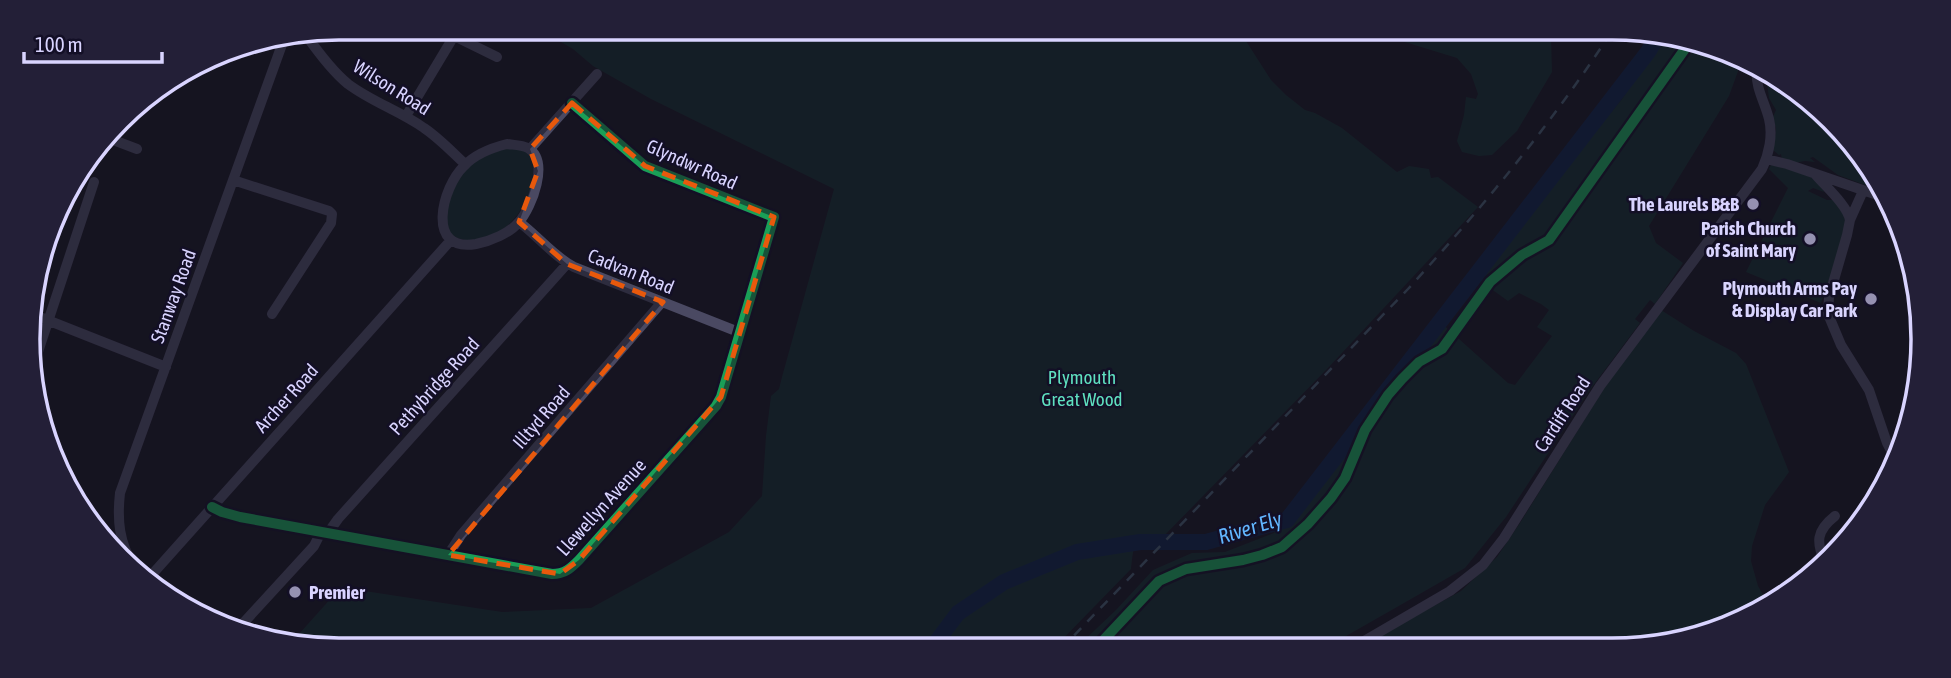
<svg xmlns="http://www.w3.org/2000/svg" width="1951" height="678" viewBox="0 0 1951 678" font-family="'Asap Condensed',sans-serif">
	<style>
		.green { fill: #132c2d }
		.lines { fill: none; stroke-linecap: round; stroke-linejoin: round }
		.river { stroke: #0d2144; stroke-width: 16 }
		.minor { stroke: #4a4962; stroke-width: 10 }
		.rail { stroke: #43596b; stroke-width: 2.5; stroke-dasharray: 10 9; stroke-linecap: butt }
		.cycleway-casing { stroke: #130f26; stroke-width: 15 }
		.cycleway { stroke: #1a9f57; stroke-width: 10 }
		.marked { fill: none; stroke: #e8590c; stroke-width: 5; stroke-dasharray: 14 9; stroke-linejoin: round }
		.poi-dot { fill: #9591b1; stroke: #130f26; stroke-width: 2.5 }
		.labels { text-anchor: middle; stroke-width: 5; stroke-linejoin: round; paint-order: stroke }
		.street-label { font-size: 19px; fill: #d9d4ff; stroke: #130f26 }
		.poi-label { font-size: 19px; font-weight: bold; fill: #d9d4ff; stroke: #130f26; text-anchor: end }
		.park-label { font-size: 19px; fill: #5fe0c0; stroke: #130f26 }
		.water-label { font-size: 21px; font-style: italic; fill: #62b6ff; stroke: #130f26 }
		.rim { fill: none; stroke: #d9d4ff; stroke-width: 3.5 }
	</style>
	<rect width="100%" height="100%" fill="#161421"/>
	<path class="green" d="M 537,28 L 1236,28 L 1239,31 L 1239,28 L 1255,28 L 1252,36 L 1246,41 L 1271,80 L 1286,95 L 1305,110 L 1315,113 L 1342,128 L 1397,172 L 1409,166 L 1429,169 L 1431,178 L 1438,177 L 1478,207 L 1327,369 L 1161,539 C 1132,536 1134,545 1131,569 L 1053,649 L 339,650 L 290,644 L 342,586 L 345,588 L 502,612 L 591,608 L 729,532 L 762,496 L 766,436 L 771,396 L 779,389 L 782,377 L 834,189 L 651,99 L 593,66 L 573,49 Z
		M 1359,28 L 1426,28 L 1434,34 L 1440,34 L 1448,37 L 1445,28 L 1557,28 L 1551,37 L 1552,72 L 1517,131 L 1492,155 L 1479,156 L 1462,152 L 1457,141 L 1464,115 L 1466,97 L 1476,99 L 1478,94 L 1471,74 L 1457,58 Z
		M 1665,35 L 1692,39 L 1741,63 L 1729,96 L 1649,226 L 1656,243 L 1683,263 L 1655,304 L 1650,300 L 1635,319 L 1640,323 L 1589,391 L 1506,517 L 1465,568 L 1411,599 L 1325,648 L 1076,648 L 1116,610 L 1153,570 L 1192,553 L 1225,552 L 1274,533 L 1317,485 L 1439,321 L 1508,383 L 1515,385 L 1552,336 L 1537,327 L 1549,310 L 1541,304 L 1519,293 L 1508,301 L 1476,278 L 1622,99 Z
		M 1766,75 L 1801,92 L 1881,183 L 1884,192 L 1838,175 L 1813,157 L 1810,158 L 1815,162 L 1805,161 L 1794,163 C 1806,170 1820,178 1824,192 L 1813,188 L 1808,191 L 1827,200 L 1834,200 C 1837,204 1843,210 1844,214 C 1850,234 1827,282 1821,303 L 1746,272 L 1788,188 L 1769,169 L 1771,165 L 1782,159 L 1781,154 L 1779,155 L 1773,150 L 1776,129 L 1773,117 L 1776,110 L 1769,98 Z
		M 504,148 C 513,149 522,147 529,155 C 534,160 534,169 533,175 C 530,213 491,256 451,235 C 450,231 447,228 447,224 C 444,208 456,177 468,167 C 479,158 491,153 504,148 Z
		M 1661,310 L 1694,331 L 1736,353 L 1746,364 L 1789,472 L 1765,505 L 1752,546 L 1751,561 L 1758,586 L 1769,605 L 1749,618 L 1653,647 L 1364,648 L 1377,637 L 1461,591 L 1497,557 L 1520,523 L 1608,382 Z"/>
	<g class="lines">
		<path class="river" d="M 931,649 L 958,613 L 1004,582 L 1077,552 L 1140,542 L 1206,542 L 1287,520 L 1648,52 L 1659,34"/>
		<path class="minor" d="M 438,28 L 497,57
			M 306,35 C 318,52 332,71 348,84 C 372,102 400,111 424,128 C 439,138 452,152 465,164
			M 406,116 L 454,36
			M 108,138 L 137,149
			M 507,144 C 514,145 522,145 528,148 C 550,161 532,207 519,222 C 510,233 491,241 476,244 C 425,253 442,187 464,166 C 475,154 491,148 507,144 Z
			M 530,149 L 597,74
			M 1766,159 L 1787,164 L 1886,198
			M 1815,174 C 1826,187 1847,205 1850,220
			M 233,180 L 329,211 L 332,214 L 331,223 L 272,314
			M 1863,191 L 1850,220 L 1847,235 L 1829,297 L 1828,314 L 1841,345 L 1869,390 L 1887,443 L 1896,460
			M 519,222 C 538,236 553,256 574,267 L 741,333
			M 32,314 L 166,367
			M 35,361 L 94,182
			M 212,507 L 222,512 L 240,517 L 552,574 C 565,574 571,568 579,560 L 716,406 L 721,397 L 774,217 L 645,166 L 572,103
			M 328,533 L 338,519 L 567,264
			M 448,555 L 461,535 L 662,302
			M 1825,563 C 1816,542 1816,531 1835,516
			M 134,566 C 119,543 117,520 120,493 L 284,39
			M 148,579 L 451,240
			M 237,630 L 314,546 L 321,532
			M 1352,648 L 1450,591 L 1483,565 L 1504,538 L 1600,386 L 1762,169 C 1769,154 1773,135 1769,119 C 1765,102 1755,88 1757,70"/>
		<path class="rail" d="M 1061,649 L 1408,289 C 1483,207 1553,122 1614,28"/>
		<g class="cycleway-casing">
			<path id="cycleway" d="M 212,507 L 222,512 L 240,517 L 552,574 C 565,574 571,568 579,560 L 716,406 L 721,397 L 774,217 L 645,166 L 572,103
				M 1096,648 L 1159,581 L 1186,569 L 1243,560 L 1262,555 L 1282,547 L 1308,524 L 1331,498 L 1345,478 L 1365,430 L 1388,395 L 1402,379 L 1419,362 L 1442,349 L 1490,282 L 1522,255 L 1549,240 L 1692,39"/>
		</g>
		<use href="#cycleway" class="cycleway"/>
	</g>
	<path d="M0 0H1951V678H0ZM 572,103 L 645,166 L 774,217 L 721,397 L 579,560 L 560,574 L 448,555 L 663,302 L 567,264 L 519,222 L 538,171 L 530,149 Z" fill="#161421" fill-opacity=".55" fill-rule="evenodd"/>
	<path class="marked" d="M 572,103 L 645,166 L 774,217 L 721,397 L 579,560 L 560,574 L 448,555 L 663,302 L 567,264 L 519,222 L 538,171 L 530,149 Z"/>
	<g class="poi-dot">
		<circle cx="1753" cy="204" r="7"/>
		<circle cx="1810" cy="239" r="7"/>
		<circle cx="1871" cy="299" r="7"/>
		<circle cx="295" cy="592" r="7"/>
	</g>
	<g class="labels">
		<g class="street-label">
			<text transform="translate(392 87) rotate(32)" y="7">Wilson Road</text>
			<text transform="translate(692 164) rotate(24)" y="7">Glyndwr Road</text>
			<text transform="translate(631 271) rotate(22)" y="7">Cadvan Road</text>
			<text transform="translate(173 296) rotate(-70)" y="7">Stanway Road</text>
			<text transform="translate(434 386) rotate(-48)" y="7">Pethybridge Road</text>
			<text transform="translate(286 398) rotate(-48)" y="7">Archer Road</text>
			<text transform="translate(1562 414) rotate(-57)" y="7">Cardiff Road</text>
			<text transform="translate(541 417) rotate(-49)" y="7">Illtyd Road</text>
			<text transform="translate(601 507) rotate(-48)" y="7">Llewellyn Avenue</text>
		</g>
		<g class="poi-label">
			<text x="1739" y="211">The Laurels B&amp;B</text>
			<text x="1796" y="235">Parish Church<tspan x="1796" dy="22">of Saint Mary</tspan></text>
			<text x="1857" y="295">Plymouth Arms Pay<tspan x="1857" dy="22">&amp; Display Car Park</tspan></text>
			<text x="309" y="599" text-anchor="start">Premier</text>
		</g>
		<g class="park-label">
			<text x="1082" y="384">Plymouth<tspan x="1082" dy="22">Great Wood</tspan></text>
		</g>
		<g class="water-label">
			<text transform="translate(1250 528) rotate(-17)" y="7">River Ely</text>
		</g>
	</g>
	<path d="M0 0H1951V678H0ZM339 40H1612A299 299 0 0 1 1911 339V339A299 299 0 0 1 1612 638H339A299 299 0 0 1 40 339V339A299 299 0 0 1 339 40Z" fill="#231f37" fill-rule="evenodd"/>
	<path class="rim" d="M339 40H1612A299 299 0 0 1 1911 339V339A299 299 0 0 1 1612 638H339A299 299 0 0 1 40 339V339A299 299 0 0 1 339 40Z"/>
	<path d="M24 52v10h138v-10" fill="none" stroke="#d9d4ff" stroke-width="3.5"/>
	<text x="35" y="52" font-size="21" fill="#d9d4ff" stroke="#130f26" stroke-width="5" paint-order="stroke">100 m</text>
</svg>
